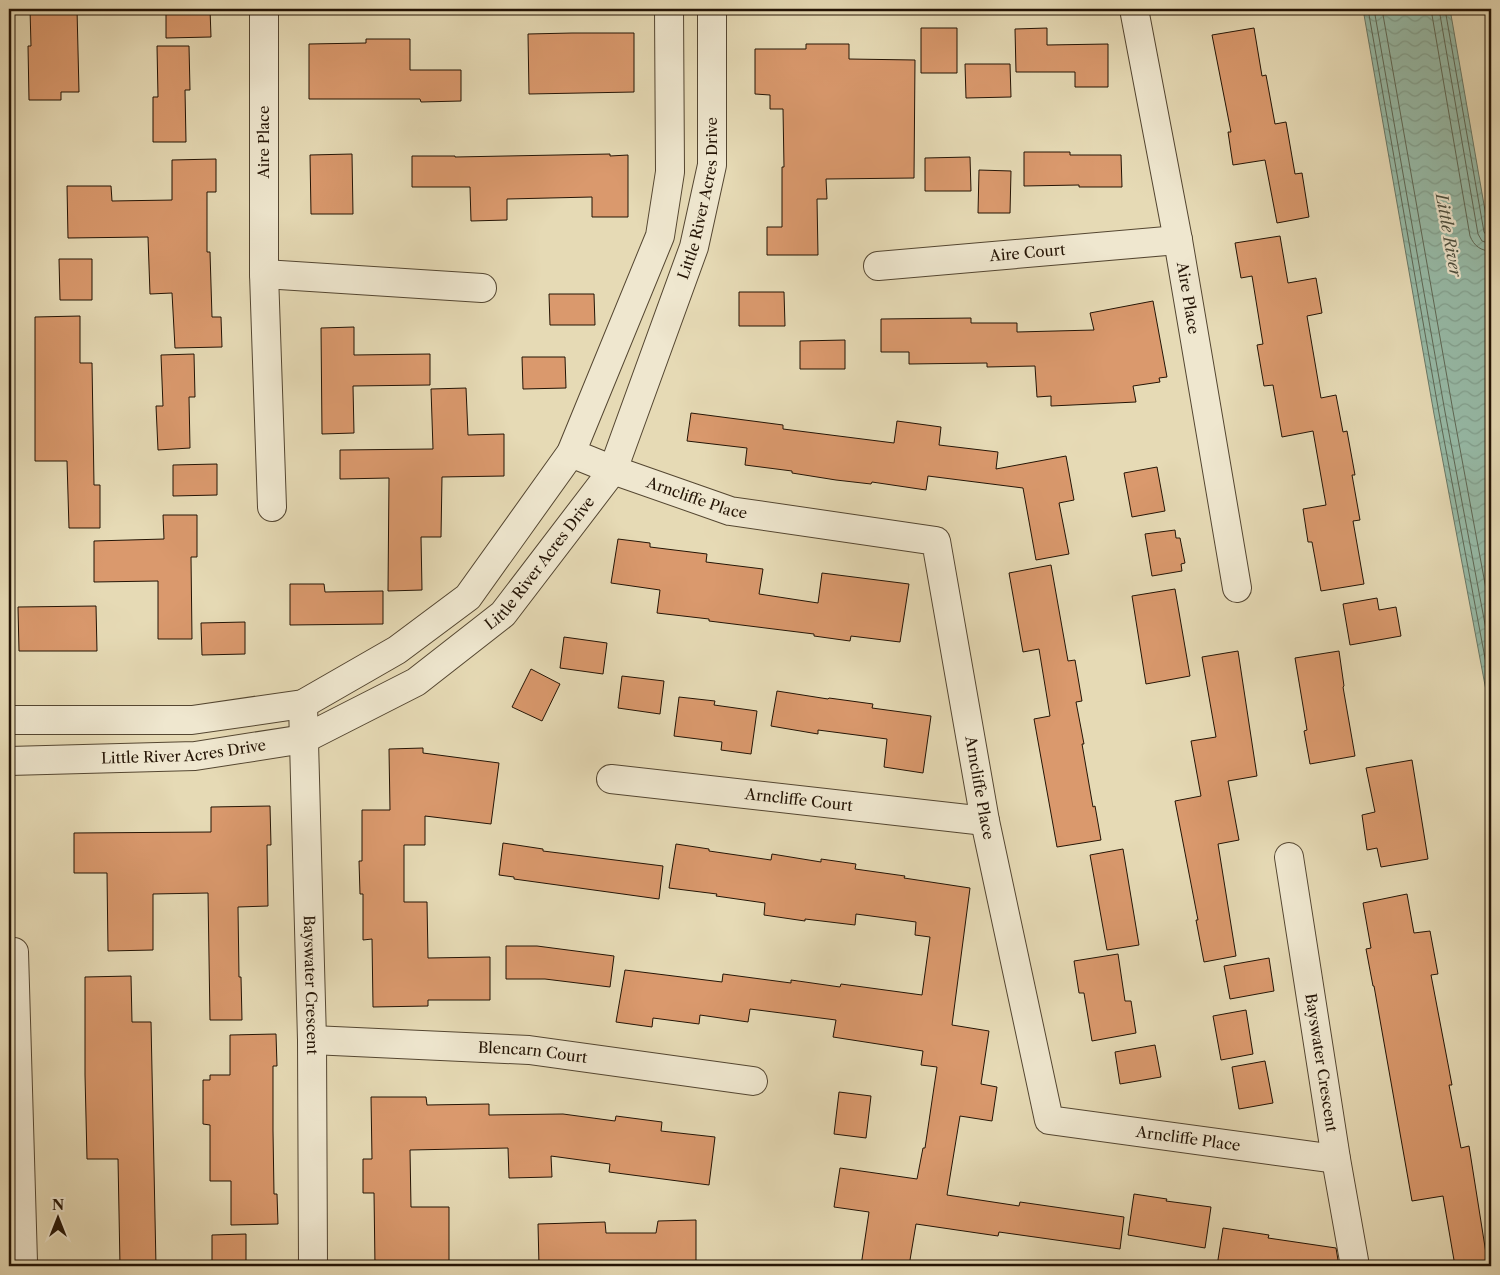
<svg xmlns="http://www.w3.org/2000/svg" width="1500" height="1275" viewBox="0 0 1500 1275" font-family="'Libre Caslon Text',serif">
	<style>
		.water { fill: url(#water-waves); stroke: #697867 }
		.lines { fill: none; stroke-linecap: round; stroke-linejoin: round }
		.shore { stroke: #5e6856; stroke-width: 1 }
		.building { fill: #da996d; stroke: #241405 }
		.minor-casing { stroke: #544631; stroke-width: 30 }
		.tertiary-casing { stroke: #544631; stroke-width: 30 }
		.minor { stroke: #efe7cf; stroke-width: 28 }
		.tertiary { stroke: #efe7cf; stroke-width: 28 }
		.labels { text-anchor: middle; stroke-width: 4.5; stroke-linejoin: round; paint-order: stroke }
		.street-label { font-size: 15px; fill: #241405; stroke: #efe7cf }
		.water-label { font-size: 16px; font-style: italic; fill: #4c4e3e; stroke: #efe7cf }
	</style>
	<defs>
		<pattern id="water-waves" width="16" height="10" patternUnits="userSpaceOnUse" patternTransform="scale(1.25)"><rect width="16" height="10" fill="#97bba8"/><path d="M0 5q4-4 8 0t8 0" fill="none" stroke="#82a08f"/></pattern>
	</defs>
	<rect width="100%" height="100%" fill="#e6dab5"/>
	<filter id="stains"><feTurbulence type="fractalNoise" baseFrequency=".004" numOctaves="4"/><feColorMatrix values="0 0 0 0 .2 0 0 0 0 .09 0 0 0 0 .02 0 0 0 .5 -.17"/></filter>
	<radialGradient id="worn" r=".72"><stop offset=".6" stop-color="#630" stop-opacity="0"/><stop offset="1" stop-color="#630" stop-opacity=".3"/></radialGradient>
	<path class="water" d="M 1363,9 L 1450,9 L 1491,245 L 1491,717 L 1434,414 Z"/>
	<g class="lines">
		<path class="shore" d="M 1368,9 L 1439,413 L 1491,690
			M 1374,9 L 1445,412 L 1491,656
			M 1382,9 L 1453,411 L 1491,616
			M 1431,9 L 1470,236 C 1474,246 1481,251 1491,251
			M 1439,9 L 1478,234 L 1482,241 L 1491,244
			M 1445,9 L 1484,232 L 1487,236 L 1491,237"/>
	</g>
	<path class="building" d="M 30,9 L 77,9 L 79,92 L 61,92 L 61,100 L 29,100 L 28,46 L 31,46 Z
		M 166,9 L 210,9 L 211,37 L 166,38 Z
		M 921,28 L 957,28 L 957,73 L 921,73 Z
		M 1047,28 L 1047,45 L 1108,44 L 1108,87 L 1075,87 L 1075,72 L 1016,72 L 1015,29 Z
		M 1254,28 L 1262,76 L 1266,75 L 1275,124 L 1286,122 L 1295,174 L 1302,173 L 1309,217 L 1277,223 L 1265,160 L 1233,165 L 1228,132 L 1231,132 L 1212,35 Z
		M 572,33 L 634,33 L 634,92 L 529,94 L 528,34 Z
		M 366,39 L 410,39 L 410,70 L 461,70 L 461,101 L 421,102 L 420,99 L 309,99 L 309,44 L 366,43 Z
		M 806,44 L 849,44 L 849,59 L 915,60 L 914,178 L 826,179 L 827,199 L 817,199 L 818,255 L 767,255 L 767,227 L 782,227 L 782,167 L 784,167 L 783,109 L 770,109 L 770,95 L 755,94 L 755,49 L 806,49 Z
		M 157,46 L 189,46 L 190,90 L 185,90 L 186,142 L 153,142 L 153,97 L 158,97 Z
		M 965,64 L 1010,64 L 1011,97 L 966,98 Z
		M 1024,152 L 1070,152 L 1070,155 L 1121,155 L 1122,187 L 1079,187 L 1079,185 L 1024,186 Z
		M 352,154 L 353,214 L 311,214 L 310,155 Z
		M 610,154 L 610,156 L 628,155 L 628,217 L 592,217 L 592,197 L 507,199 L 507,220 L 471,221 L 470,187 L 412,187 L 412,156 L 455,156 L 455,157 Z
		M 970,157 L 971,191 L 925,191 L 925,158 Z
		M 216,159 L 216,192 L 207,192 L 207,252 L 210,252 L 212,317 L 221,317 L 222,347 L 175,348 L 172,293 L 150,294 L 148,237 L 68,238 L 67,186 L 111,186 L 112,201 L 172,200 L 172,160 Z
		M 979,170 L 1011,171 L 1010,213 L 978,213 Z
		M 1280,236 L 1288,283 L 1316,278 L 1322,313 L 1307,316 L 1321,398 L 1336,395 L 1343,432 L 1347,431 L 1355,475 L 1352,475 L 1360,520 L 1353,521 L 1364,584 L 1321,591 L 1312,542 L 1308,542 L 1303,509 L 1326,505 L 1313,431 L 1282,437 L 1273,385 L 1264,386 L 1257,345 L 1263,344 L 1252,276 L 1241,278 L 1235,243 Z
		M 59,259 L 92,259 L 92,300 L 60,300 Z
		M 739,292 L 784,292 L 785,326 L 739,326 Z
		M 549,294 L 594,294 L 595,325 L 550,325 Z
		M 1153,301 L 1167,377 L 1159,378 L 1160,382 L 1133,386 L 1136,402 L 1051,406 L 1051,396 L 1037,397 L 1035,366 L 987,367 L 987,363 L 909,364 L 909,352 L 881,352 L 881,319 L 971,318 L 971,323 L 1017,323 L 1017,332 L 1094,330 L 1090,313 Z
		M 80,316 L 80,363 L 92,363 L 94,485 L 100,485 L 100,528 L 69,528 L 67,461 L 35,461 L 35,317 Z
		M 354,327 L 354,355 L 430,354 L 430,385 L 353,386 L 354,433 L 322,434 L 321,328 Z
		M 845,340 L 845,369 L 800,369 L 800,341 Z
		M 194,354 L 195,397 L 189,397 L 190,448 L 158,450 L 156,406 L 163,406 L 161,355 Z
		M 522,357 L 565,357 L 566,388 L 523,389 Z
		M 466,388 L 468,435 L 504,434 L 504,476 L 442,477 L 441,537 L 421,537 L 422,590 L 388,591 L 389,478 L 340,479 L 340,450 L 433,449 L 431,389 Z
		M 691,413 L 783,425 L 783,429 L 894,443 L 897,421 L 941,427 L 939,445 L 998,452 L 996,469 L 1066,456 L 1074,500 L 1059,503 L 1069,554 L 1036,560 L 1023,488 L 928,476 L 926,490 L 872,482 L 871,484 L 836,480 L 792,473 L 792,471 L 745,465 L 747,448 L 687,441 Z
		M 217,464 L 217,495 L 173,496 L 173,465 Z
		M 1157,467 L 1165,511 L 1132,517 L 1124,473 Z
		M 163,515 L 197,515 L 197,557 L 191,557 L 192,639 L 158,639 L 158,581 L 94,582 L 94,541 L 164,539 Z
		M 1175,530 L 1176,538 L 1180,538 L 1185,563 L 1181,564 L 1182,571 L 1152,576 L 1145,534 Z
		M 618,539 L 650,543 L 650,547 L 707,554 L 706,562 L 763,569 L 759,594 L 818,603 L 822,573 L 909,584 L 900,642 L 851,636 L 850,641 L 814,636 L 814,634 L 709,621 L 709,619 L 657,613 L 660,590 L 611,583 Z
		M 1051,565 L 1068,661 L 1075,660 L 1082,701 L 1076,702 L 1084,744 L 1082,744 L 1093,807 L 1095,806 L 1101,840 L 1057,847 L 1034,719 L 1050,716 L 1039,649 L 1023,652 L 1009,573 Z
		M 290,584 L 324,584 L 325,592 L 383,591 L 383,624 L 290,625 Z
		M 1175,589 L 1190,676 L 1146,684 L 1132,596 Z
		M 1377,598 L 1379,610 L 1396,607 L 1401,636 L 1350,645 L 1343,604 Z
		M 96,606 L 97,651 L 19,651 L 18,607 Z
		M 245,622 L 245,654 L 202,655 L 201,623 Z
		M 564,637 L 607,643 L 603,674 L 560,668 Z
		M 1238,651 L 1257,776 L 1228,781 L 1239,840 L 1218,844 L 1236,956 L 1204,962 L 1196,920 L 1198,920 L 1175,801 L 1201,796 L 1191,741 L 1216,737 L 1202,657 Z
		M 1339,651 L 1344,686 L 1343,687 L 1355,756 L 1310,764 L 1304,731 L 1307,730 L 1295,658 Z
		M 531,669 L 560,684 L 542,721 L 512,707 Z
		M 622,676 L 664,681 L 660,714 L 618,708 Z
		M 777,691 L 828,699 L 829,698 L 873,704 L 872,708 L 931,716 L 923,773 L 884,767 L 887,739 L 818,730 L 818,734 L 771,726 Z
		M 679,697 L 715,701 L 714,705 L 757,711 L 751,754 L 721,750 L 722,742 L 674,736 Z
		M 423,748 L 423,753 L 499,763 L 491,824 L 425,816 L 425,845 L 404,845 L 404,902 L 427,902 L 428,958 L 490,957 L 490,1000 L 428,1000 L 428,1006 L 373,1007 L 372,939 L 363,940 L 363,894 L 360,894 L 359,861 L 362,861 L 362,810 L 390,810 L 389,749 Z
		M 1412,760 L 1428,859 L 1381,867 L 1377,848 L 1367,850 L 1362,815 L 1375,812 L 1366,768 Z
		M 270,806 L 271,845 L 267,845 L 268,906 L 238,907 L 239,977 L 241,977 L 242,1020 L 210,1020 L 208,893 L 153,894 L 153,950 L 108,951 L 107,873 L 74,873 L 74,833 L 211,832 L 211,807 Z
		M 503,843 L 543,849 L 543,851 L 663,866 L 659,899 L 514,879 L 514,877 L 499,875 Z
		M 676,844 L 709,849 L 709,851 L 771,860 L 772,854 L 821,862 L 821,859 L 856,864 L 855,869 L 905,876 L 904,878 L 970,888 L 952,1025 L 989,1031 L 981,1084 L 997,1087 L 992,1121 L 960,1116 L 947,1195 L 1019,1206 L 1020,1202 L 1124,1217 L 1120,1249 L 999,1232 L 998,1236 L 916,1224 L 909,1266 L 861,1266 L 869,1212 L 834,1207 L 840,1168 L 917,1179 L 923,1148 L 925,1148 L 937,1067 L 921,1065 L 923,1051 L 833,1037 L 836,1020 L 750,1009 L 748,1022 L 700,1015 L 699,1024 L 653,1018 L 652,1027 L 616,1022 L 625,970 L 722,982 L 723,974 L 791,983 L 791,980 L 840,987 L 841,984 L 922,995 L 930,937 L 915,935 L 916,922 L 856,914 L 855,925 L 805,919 L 805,921 L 764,915 L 765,903 L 716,896 L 717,894 L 669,888 Z
		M 1123,849 L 1139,945 L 1107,950 L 1090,855 Z
		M 1407,894 L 1414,933 L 1430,931 L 1438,974 L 1431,975 L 1452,1085 L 1449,1085 L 1461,1148 L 1469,1146 L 1488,1266 L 1455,1266 L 1443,1196 L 1412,1201 L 1374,986 L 1373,986 L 1366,949 L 1371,948 L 1363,903 Z
		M 506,946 L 537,946 L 614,956 L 610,987 L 545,979 L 506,979 Z
		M 1118,954 L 1125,1001 L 1131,1001 L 1136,1033 L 1092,1041 L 1084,993 L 1079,993 L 1074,961 Z
		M 1269,958 L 1274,991 L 1230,999 L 1224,966 Z
		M 131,976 L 132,1022 L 151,1022 L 156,1266 L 120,1266 L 118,1159 L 87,1159 L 85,1075 L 85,977 Z
		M 1246,1010 L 1253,1054 L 1221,1060 L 1213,1016 Z
		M 276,1034 L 277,1066 L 273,1066 L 273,1131 L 274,1194 L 277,1194 L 278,1224 L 231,1225 L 231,1181 L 210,1181 L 210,1125 L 203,1124 L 203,1080 L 210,1080 L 210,1075 L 230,1075 L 230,1035 Z
		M 1155,1045 L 1161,1077 L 1120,1084 L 1115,1052 Z
		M 1265,1061 L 1273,1103 L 1239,1109 L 1232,1067 Z
		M 839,1092 L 871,1096 L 866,1138 L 834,1134 Z
		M 371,1097 L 426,1097 L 427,1105 L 489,1104 L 489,1115 L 563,1114 L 615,1121 L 616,1116 L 662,1122 L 661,1131 L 715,1137 L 709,1185 L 609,1172 L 610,1164 L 551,1156 L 552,1177 L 509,1178 L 508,1148 L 410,1150 L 411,1207 L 449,1207 L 449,1266 L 375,1266 L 374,1193 L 363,1193 L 363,1159 L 372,1159 Z
		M 1134,1194 L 1167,1199 L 1166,1201 L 1211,1207 L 1205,1248 L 1128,1235 Z
		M 696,1220 L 696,1265 L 539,1266 L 538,1224 L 605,1222 L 606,1233 L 656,1233 L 658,1221 Z
		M 1223,1228 L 1269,1235 L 1268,1238 L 1336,1248 L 1339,1266 L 1217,1266 Z
		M 246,1234 L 246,1266 L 212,1266 L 212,1235 Z"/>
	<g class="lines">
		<g class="minor-casing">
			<g id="minor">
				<path d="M 264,9 L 264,274 L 272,507"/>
				<path id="s1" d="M 1134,9 L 1178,240 L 1237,588"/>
				<path id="s2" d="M 878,266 L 1178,240"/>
				<path d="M 264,274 L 482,288"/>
				<path id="s3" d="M 571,453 L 613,470 L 730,511 L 936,541 L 985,821 L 1049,1120 L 1336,1159"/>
				<path id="s4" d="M 303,704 L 312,1040 L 313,1266"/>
				<path id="s5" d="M 611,779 L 985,821"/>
				<path id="s6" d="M 1289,857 L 1336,1159 L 1355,1266"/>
				<path id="s7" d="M 312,1040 L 529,1050 L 753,1081"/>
				<path d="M 9,1261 L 23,1262 L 14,952"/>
			</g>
		</g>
		<g class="tertiary-casing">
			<g id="tertiary">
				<path d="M 9,720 L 192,720 L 303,704 L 397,650 L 468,597 L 571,453 L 660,236 L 670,172 L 669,9"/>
				<path id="s8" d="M 9,761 L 195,756 L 304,739 L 416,682 L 503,614 L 613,470 L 694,247 L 712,165 L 712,9"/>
			</g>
		</g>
		<use href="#minor" class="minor"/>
		<use href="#tertiary" class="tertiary"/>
	</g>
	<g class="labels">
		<g class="street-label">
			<text transform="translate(264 142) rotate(-90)" y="5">Aire Place</text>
			<text dy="5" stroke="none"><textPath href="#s8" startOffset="1000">Little River Acres Drive</textPath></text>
			<text dy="5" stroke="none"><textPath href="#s2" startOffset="150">Aire Court</textPath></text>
			<text dy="5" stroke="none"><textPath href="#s1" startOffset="294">Aire Place</textPath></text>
			<text dy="5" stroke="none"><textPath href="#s3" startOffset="134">Arncliffe Place</textPath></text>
			<text dy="5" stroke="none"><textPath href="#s8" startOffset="595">Little River Acres Drive</textPath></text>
			<text dy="5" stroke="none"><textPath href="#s8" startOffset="175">Little River Acres Drive</textPath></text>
			<text dy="5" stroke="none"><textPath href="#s3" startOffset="628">Arncliffe Place</textPath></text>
			<text dy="5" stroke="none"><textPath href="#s5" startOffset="189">Arncliffe Court</textPath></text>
			<text dy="5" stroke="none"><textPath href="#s4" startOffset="281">Bayswater Crescent</textPath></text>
			<text dy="5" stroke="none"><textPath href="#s7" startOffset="221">Blencarn Court</textPath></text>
			<text dy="5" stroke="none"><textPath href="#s6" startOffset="208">Bayswater Crescent</textPath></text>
			<text dy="5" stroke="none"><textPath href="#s3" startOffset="1108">Arncliffe Place</textPath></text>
		</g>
		<g class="water-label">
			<text transform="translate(1449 235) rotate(80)" y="6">Little River</text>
		</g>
	</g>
	<rect width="1500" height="1275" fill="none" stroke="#e6dab5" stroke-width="30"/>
	<rect x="10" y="10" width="1480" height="1255" fill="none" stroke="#241405" stroke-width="2.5"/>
	<rect x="15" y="15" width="1470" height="1245" fill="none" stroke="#241405"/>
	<g transform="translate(58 1218)" stroke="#efe7cf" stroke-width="4" paint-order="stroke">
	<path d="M0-4L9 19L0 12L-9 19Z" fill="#241405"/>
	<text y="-8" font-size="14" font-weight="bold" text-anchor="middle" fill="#241405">N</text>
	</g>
	<rect width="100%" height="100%" filter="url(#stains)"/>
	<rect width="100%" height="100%" fill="url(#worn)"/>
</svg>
